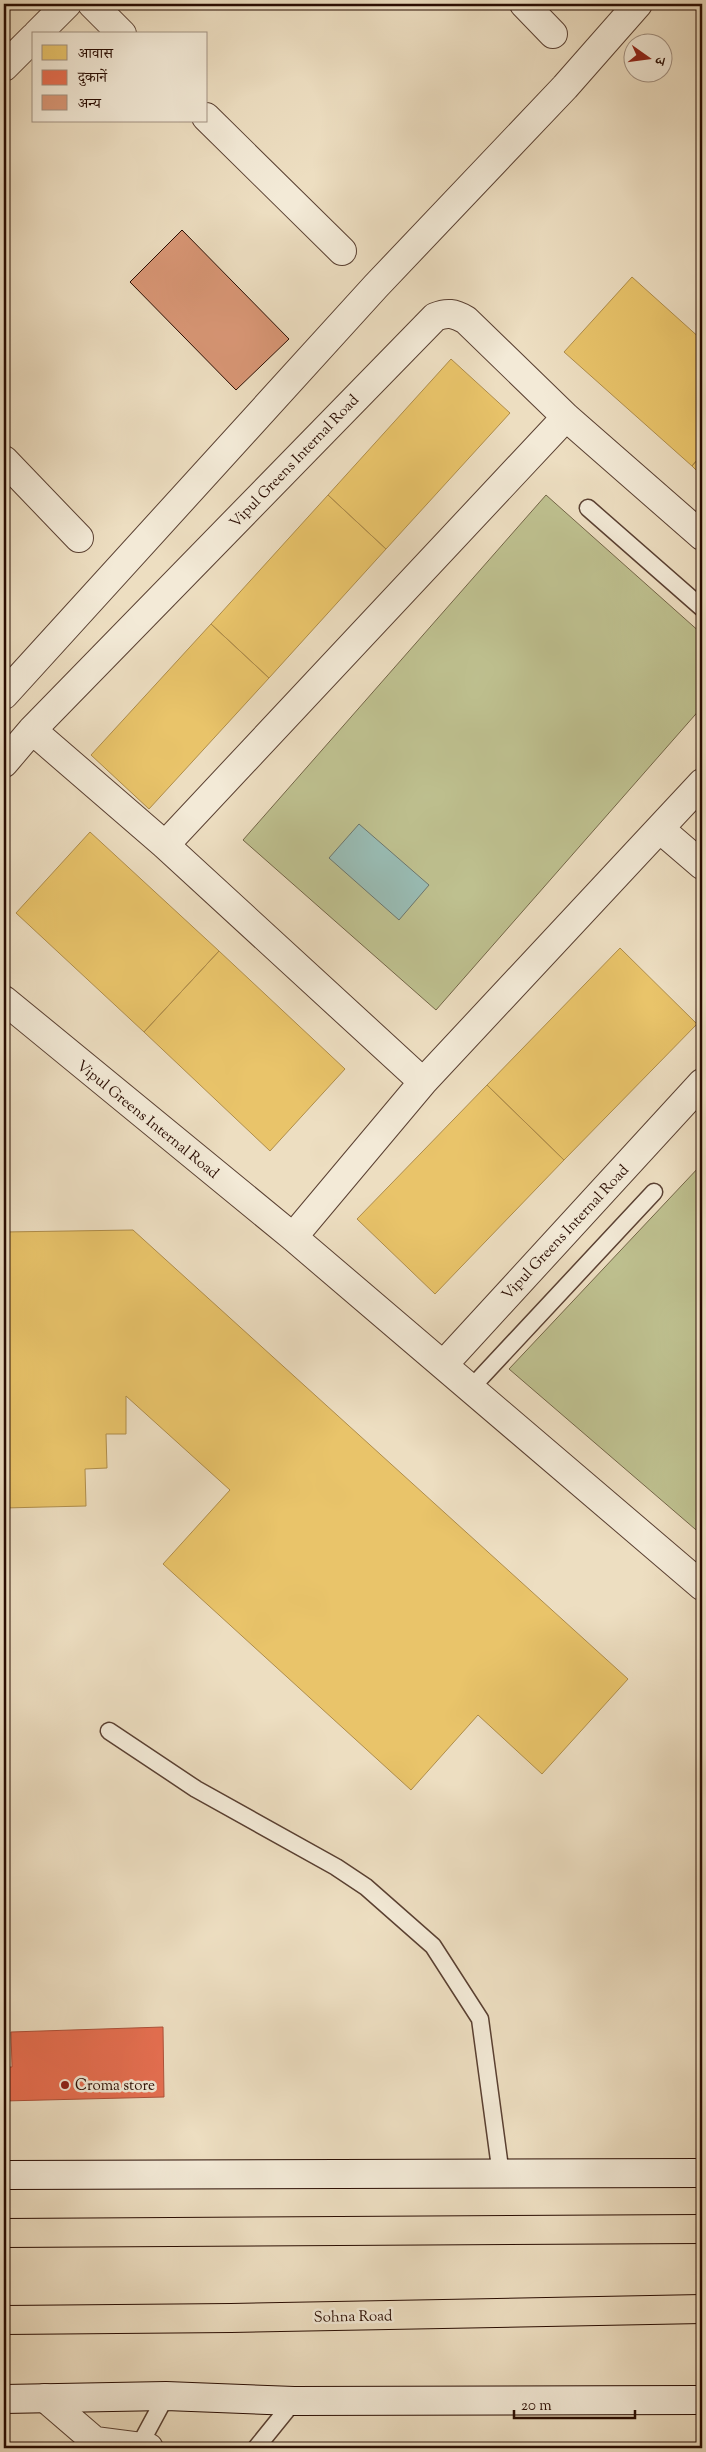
<svg xmlns="http://www.w3.org/2000/svg" width="706" height="2452" viewBox="0 0 706 2452" font-family="'Sorts Mill Goudy','Noto Serif Devanagari',serif">
	<style>
		.green { fill: #bec08f; stroke: #746648 }
		.water { fill: #99bcb4; stroke: #6c766d }
		.homes { fill: #e9c46a; stroke: #af8d4b }
		.shops { fill: #e76f51; stroke: #ae5139 }
		.building { fill: #d89675; stroke: #290c02 }
		.lines { fill: none; stroke-linecap: round; stroke-linejoin: round }
		.lane-casing { stroke: #5a4032; stroke-width: 19 }
		.street-casing { stroke: #5a4032; stroke-width: 30 }
		.secondary-casing { stroke: #290c02; stroke-width: 30 }
		.highway-casing { stroke: #290c02; stroke-width: 30 }
		.lane { stroke: #f3ead7; stroke-width: 16 }
		.street { stroke: #f3ead7; stroke-width: 28 }
		.secondary { stroke: #f3ead7; stroke-width: 28 }
		.highway { stroke: #eddec1; stroke-width: 28 }
		.poi-dot { fill: #8f2418; stroke: #f3ead7; stroke-width: 2 }
		.labels { text-anchor: middle; stroke-width: 5; stroke-linejoin: round; paint-order: stroke }
		.street-label { font-size: 15px; fill: #290c02; stroke: #f3ead7 }
		.poi-label { font-size: 15px; fill: #290c02; stroke: #f3ead7; text-anchor: start }
	</style>
	<rect width="100%" height="100%" fill="#eddec1"/>
	<filter id="stains"><feTurbulence type="fractalNoise" baseFrequency=".004" numOctaves="4"/><feColorMatrix values="0 0 0 0 .2 0 0 0 0 .09 0 0 0 0 .02 0 0 0 .5 -.17"/></filter>
	<radialGradient id="worn" r=".72"><stop offset=".6" stop-color="#630" stop-opacity="0"/><stop offset="1" stop-color="#630" stop-opacity=".3"/></radialGradient>
	<path class="green" d="M 546,495 L 702,634 L 702,707 L 436,1010 L 243,840 Z
		M 700,1166 L 702,1169 L 702,1535 L 509,1369 Z"/>
	<path class="water" d="M 359,824 L 429,885 L 399,920 L 329,858 Z"/>
	<path class="homes" d="M 632,277 L 702,340 L 702,454 L 692,466 L 564,352 Z
		M 451,359 L 510,413 L 386,549 L 328,495 Z
		M 702,454 L 702,476 L 692,466 Z
		M 328,495 L 386,549 L 269,678 L 211,624 Z
		M 211,624 L 269,678 L 149,809 L 91,755 Z
		M 90,832 L 219,951 L 144,1032 L 16,913 Z
		M 620,948 L 697,1024 L 564,1160 L 487,1085 Z
		M 219,951 L 345,1069 L 270,1151 L 144,1032 Z
		M 487,1085 L 564,1160 L 435,1294 L 357,1219 Z
		M 133,1230 L 628,1679 L 542,1774 L 478,1715 L 411,1790 L 163,1564 L 230,1490 L 126,1396 L 126,1434 L 106,1434 L 107,1468 L 85,1469 L 86,1506 L 4,1508 L 4,1232 Z"/>
	<path class="shops" d="M 163,2027 L 164,2097 L 4,2101 L 4,2067 L 12,2067 L 11,2032 Z"/>
	<path class="building" d="M 182,230 L 289,339 L 236,390 L 130,282 Z"/>
	<g class="lines">
		<g class="lane-casing">
			<path id="lane" d="M 588,508 L 702,608
				M 472,1387 L 654,1192
				M 109,1731 L 196,1789 L 336,1867 L 366,1887 L 433,1946 L 480,2019 L 501,2175
				M 138,2448 L 166,2396
				M 256,2448 L 294,2401"/>
		</g>
		<g class="street-casing">
			<path id="street" d="M 92,4 L 122,34
				M 524,4 L 553,34
				M 37,34 L 67,4
				M 4,67 L 34,37
				M 206,117 L 342,251
				M 4,460 L 79,538
				M 4,695 L 376,286 L 565,87 L 638,4
				M 32,730 L 165,845 L 423,1082
				M 4,763 L 32,730 L 435,317 C 447,312 454,313 466,320 L 566,417 L 702,536
				M 660,829 L 702,865
				M 165,845 L 566,417
				M 4,1000 L 293,1237 L 702,1586
				M 293,1237 L 423,1082 L 702,783
				M 444,1364 L 702,1083
				M 45,2398 L 95,2441 L 149,2448"/>
		</g>
		<g class="secondary-casing">
			<path id="secondary" d="M 4,2175 L 702,2173
				M 4,2399 L 166,2396 L 294,2401 L 702,2400"/>
		</g>
		<g class="highway-casing">
			<path id="highway" d="M 4,2233 L 702,2229
				M 4,2320 L 231,2318 L 702,2309"/>
		</g>
		<use href="#lane" class="lane"/>
		<use href="#street" class="street"/>
		<use href="#secondary" class="secondary"/>
		<use href="#highway" class="highway"/>
	</g>
	<circle class="poi-dot" cx="65" cy="2085" r="5"/>
	<g class="labels">
		<g class="street-label">
			<text transform="translate(294 461) rotate(-46)" y="5">Vipul Greens Internal Road</text>
			<text transform="translate(148 1119) rotate(39)" y="5">Vipul Greens Internal Road</text>
			<text transform="translate(565 1232) rotate(-47)" y="5">Vipul Greens Internal Road</text>
			<text transform="translate(353 2316) rotate(-1)" y="5">Sohna Road</text>
		</g>
		<g class="poi-label">
			<text x="75" y="2090">Croma store</text>
		</g>
	</g>
	<rect width="706" height="2452" fill="none" stroke="#eddec1" stroke-width="20"/>
	<rect x="5" y="5" width="696" height="2442" fill="none" stroke="#290c02" stroke-width="2.5"/>
	<rect x="10" y="10" width="686" height="2432" fill="none" stroke="#290c02"/>
	<rect x="32" y="32" width="175" height="90" fill="#f3ead7" stroke="#a29182"/>
	<rect x="42" y="45" width="25" height="15" fill="#e9c46a" stroke="#a29182"/>
	<text x="78" y="58" font-size="15" fill="#290c02">आवास</text>
	<rect x="42" y="70" width="25" height="15" fill="#e76f51" stroke="#a29182"/>
	<text x="78" y="82" font-size="15" fill="#290c02">दुकानें</text>
	<rect x="42" y="95" width="25" height="15" fill="#d89675" stroke="#a29182"/>
	<text x="78" y="108" font-size="15" fill="#290c02">अन्य</text>
	<g transform="translate(648 58) rotate(104)"><circle r="24" fill="#f3ead7" stroke="#a29182"/>
	<path d="M0-4L9 19L0 12L-9 19Z" fill="#8f2418"/>
	<text y="-8" font-size="14" font-weight="bold" text-anchor="middle" fill="#290c02">उ</text>
	</g>
	<path d="M514 2410v8h121v-8" fill="none" stroke="#290c02" stroke-width="2.5"/>
	<text x="521" y="2410" font-size="15" fill="#290c02" stroke="#f3ead7" stroke-width="4" paint-order="stroke">20 m</text>
	<rect width="100%" height="100%" filter="url(#stains)"/>
	<rect width="100%" height="100%" fill="url(#worn)"/>
</svg>
